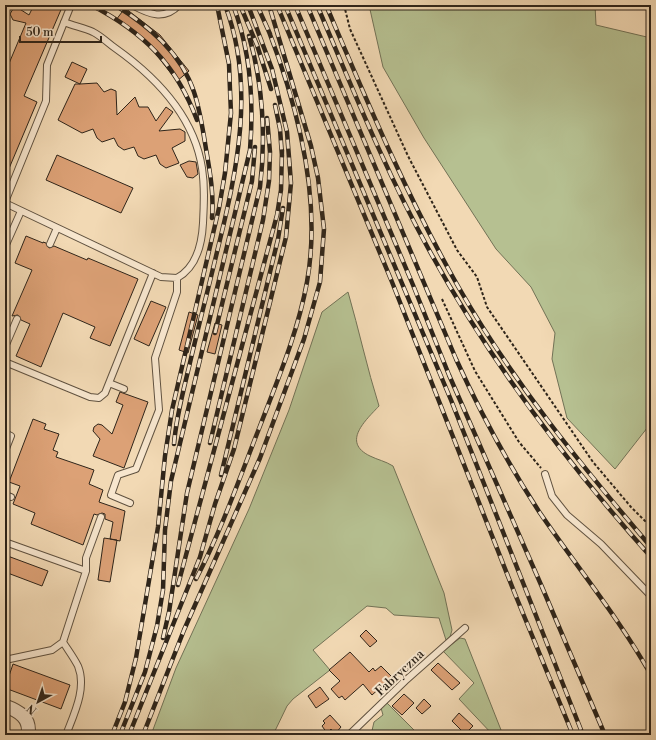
<svg xmlns="http://www.w3.org/2000/svg" width="656" height="740" viewBox="0 0 656 740" font-family="'Libre Bodoni',serif">
	<style>
		.green { fill: #b6c091; stroke: #727256 }
		.building { fill: #dca176; stroke: #2f251a }
		.lines { fill: none; stroke-linecap: round; stroke-linejoin: round }
		.service-casing { stroke: #605240; stroke-width: 8 }
		.minor-casing { stroke: #605240; stroke-width: 15 }
		.path { stroke: #2f251a; stroke-width: 2; stroke-dasharray: 3 2; stroke-linecap: butt }
		.service { stroke: #f7e6ce; stroke-width: 6 }
		.minor { stroke: #f7e6ce; stroke-width: 13 }
		.rail-casing { stroke: #2f251a; stroke-width: 4.5 }
		.rail { stroke: #f7e6ce; stroke-width: 3; stroke-dasharray: 9; stroke-linecap: butt }
		.labels { text-anchor: middle; stroke-width: 4; stroke-linejoin: round; paint-order: stroke }
		.street-label { font-size: 13px; fill: #2f251a; stroke: #f7e6ce }
	</style>
	<rect width="100%" height="100%" fill="#f2d9b4"/>
	<filter id="stains"><feTurbulence type="fractalNoise" baseFrequency=".005" numOctaves="4"/><feColorMatrix values="0 0 0 0 .2 0 0 0 0 .09 0 0 0 0 .02 0 0 0 .5 -.17"/></filter>
	<radialGradient id="worn" r=".72"><stop offset=".6" stop-color="#630" stop-opacity="0"/><stop offset="1" stop-color="#630" stop-opacity=".3"/></radialGradient>
	<path class="green" d="M 369,5 L 595,5 L 596,25 L 651,38 L 651,423 L 615,469 L 567,418 L 552,359 L 555,333 L 531,287 L 496,249 L 424,138 L 383,67 Z
		M 348,292 C 359,330 367,368 379,406 C 366,420 341,442 370,456 C 378,460 385,461 393,466 L 444,593 L 452,630 L 450,637 L 446,640 L 439,618 L 394,615 L 386,608 L 367,606 L 313,650 L 330,670 L 293,699 L 287,706 L 273,735 L 151,735 L 176,668 L 249,509 L 289,410 L 322,312 Z
		M 460,638 L 465,639 L 503,735 L 493,735 L 459,699 L 474,683 L 443,651 Z
		M 386,702 L 419,735 L 371,735 L 374,722 L 383,715 L 381,708 Z"/>
	<path class="building" d="M 34,5 L 63,5 L 24,96 L 37,102 L 5,178 L 5,73 L 26,23 L 13,20 L 10,14 L 13,9 L 18,8 L 29,15 Z
		M 125,8 L 160,35 L 189,71 L 177,81 L 148,44 L 116,20 Z
		M 72,62 L 87,69 L 80,84 L 97,83 L 104,92 L 111,89 L 116,91 L 117,115 L 135,97 L 139,107 L 148,107 L 156,121 L 166,107 L 173,112 L 159,131 L 180,129 L 185,132 L 185,141 L 172,148 L 179,163 L 166,168 L 160,164 L 156,155 L 144,159 L 138,156 L 134,147 L 124,150 L 118,146 L 114,138 L 102,142 L 97,138 L 93,129 L 82,133 L 58,120 L 75,84 L 80,84 L 65,77 Z
		M 57,155 L 133,188 L 121,213 L 46,180 Z
		M 189,161 L 196,162 L 198,174 L 193,178 L 187,177 L 180,165 Z
		M 26,236 L 43,243 L 43,242 L 46,243 L 49,248 L 54,246 L 87,260 L 88,258 L 138,279 L 110,346 L 90,338 L 95,327 L 63,313 L 41,367 L 16,356 L 30,324 L 21,320 L 18,315 L 12,316 L 32,270 L 15,263 Z
		M 151,301 L 166,307 L 149,346 L 134,339 Z
		M 189,312 L 198,315 L 188,353 L 179,350 Z
		M 215,323 L 222,325 L 215,354 L 207,352 Z
		M 120,392 L 148,402 L 124,468 L 93,456 L 100,439 L 93,431 L 94,427 L 98,424 L 102,425 L 112,434 L 123,405 L 116,402 Z
		M 33,419 L 46,424 L 44,429 L 59,434 L 53,450 L 58,452 L 56,457 L 94,470 L 89,484 L 103,490 L 99,502 L 125,511 L 120,541 L 110,539 L 113,522 L 105,519 L 105,514 L 102,513 L 97,515 L 94,514 L 83,545 L 31,524 L 35,513 L 13,504 L 20,486 L 9,482 Z
		M 104,538 L 117,540 L 110,582 L 98,580 Z
		M 5,555 L 48,571 L 42,586 L 5,572 Z
		M 366,630 L 377,641 L 370,647 L 360,636 Z
		M 350,652 L 369,672 L 373,668 L 375,671 L 381,666 L 392,677 L 372,695 L 363,684 L 345,700 L 342,696 L 339,698 L 331,689 L 340,681 L 329,670 Z
		M 438,663 L 460,683 L 452,690 L 431,670 Z
		M 13,664 L 70,685 L 61,709 L 5,688 Z
		M 320,687 L 329,699 L 316,708 L 308,696 Z
		M 404,694 L 414,703 L 402,715 L 392,706 Z
		M 424,699 L 431,706 L 422,714 L 416,708 Z
		M 459,713 L 473,726 L 465,734 L 452,721 Z
		M 330,715 L 341,727 L 335,734 L 331,729 L 327,733 L 322,726 L 325,723 L 323,721 Z"/>
	<g class="lines">
		<g class="service-casing">
			<path id="service" d="M 132,5 C 149,14 164,21 179,5
				M 5,202 L 46,101 L 47,65 L 71,5
				M 5,203 L 161,277 L 177,278 C 197,267 202,243 203,223 C 204,204 205,187 202,168 C 194,116 156,77 115,48 C 108,43 101,36 93,32 C 84,28 74,26 64,22
				M 50,244 L 57,228
				M 5,247 L 21,211
				M 5,347 L 17,319
				M 5,362 L 90,397 L 99,398 L 105,393 L 153,273
				M 109,383 L 124,389
				M 5,433 L 11,436 L 5,451
				M 545,474 L 552,496 L 567,515 L 601,544 L 651,596
				M 5,495 L 11,497
				M 130,503 L 111,495 L 118,475 L 136,469 L 159,410 L 155,358 L 177,292 L 177,278
				M 5,542 L 86,571
				M 63,642 C 68,650 74,658 78,666 C 87,688 74,714 66,735
				M 5,660 L 52,650 L 63,642 L 86,571 L 86,558 L 101,517
				M 349,735 L 405,681 L 465,628"/>
		</g>
		<g class="minor-casing">
			<path id="minor" d="M 5,706 C 19,711 31,718 28,735"/>
		</g>
		<path class="path" d="M 344,5 L 350,29 L 408,156 L 457,250 L 477,277 L 487,307 L 593,462 L 631,507 L 651,527
			M 442,299 L 475,371 L 519,442 L 541,468"/>
		<use href="#service" class="service"/>
		<use href="#minor" class="minor"/>
		<g class="rail-casing">
			<path id="rail" d="M 91,5 C 143,32 176,64 197,120
				M 115,5 C 149,26 181,53 194,92 C 200,110 203,130 206,149 C 210,172 214,194 212,218
				M 240,5 L 257,45 L 271,89
				M 257,5 L 270,34
				M 277,5 L 392,282 L 515,594 L 573,735
				M 285,5 L 451,400 L 583,735
				M 295,5 L 413,285 L 449,375 L 542,587 L 605,735
				M 307,5 L 456,359 C 480,412 508,464 540,513 C 577,567 619,618 651,675
				M 317,5 C 352,87 385,170 428,248 C 489,360 566,462 651,557
				M 326,5 C 367,101 407,197 459,288 C 513,382 581,465 651,547
				M 275,105 L 280,129 L 282,156
				M 215,333 L 252,181 L 255,147
				M 210,443 L 263,220 L 269,181 L 270,152 L 267,118
				M 174,444 C 176,418 183,392 189,367 C 198,328 208,290 217,252 C 237,171 256,86 225,5
				M 221,475 L 278,239 L 283,208
				M 196,579 C 222,529 240,477 260,426 C 278,379 298,332 307,282 C 322,199 298,107 268,29
				M 178,585 L 277,215 L 281,190 L 282,150
				M 163,638 L 169,612 L 187,493 L 260,187 C 266,138 263,84 249,36
				M 112,735 L 125,702 L 136,658 L 158,527 L 165,456 L 172,410 L 219,208 L 225,173 L 231,113 L 230,90 L 229,64 L 217,5
				M 120,735 L 145,672 L 157,626 L 163,590 L 165,530 L 171,481 L 250,150 C 254,100 251,52 233,5
				M 129,735 L 200,557 L 215,504 L 234,449 L 286,237 L 291,183 L 287,132 L 272,69 L 248,5
				M 143,735 L 184,630 L 260,458 L 304,339 L 320,282 L 324,229 L 318,178 L 311,146 L 269,5"/>
		</g>
		<use href="#rail" class="rail"/>
	</g>
	<g class="labels">
		<g class="street-label">
			<text transform="translate(399 672) rotate(-43)" y="5">Fabryczna</text>
		</g>
	</g>
	<rect width="656" height="740" fill="none" stroke="#f2d9b4" stroke-width="20"/>
	<rect x="6" y="6" width="644" height="728" fill="none" stroke="#2f251a" stroke-width="2"/>
	<rect x="10" y="10" width="636" height="720" fill="none" stroke="#2f251a"/>
	<g transform="translate(38 702) rotate(220)" stroke="#f7e6ce" stroke-width="3" paint-order="stroke">
	<path d="M0-3L7 15L0 10L-7 15Z" fill="#2f251a"/>
	<text y="-6" font-size="11" font-weight="bold" text-anchor="middle" fill="#2f251a">N</text>
	</g>
	<path d="M20 36v6h81v-6" fill="none" stroke="#2f251a" stroke-width="2"/>
	<text x="26" y="36" font-size="12" fill="#2f251a" stroke="#f7e6ce" stroke-width="3" paint-order="stroke">50 m</text>
	<rect width="100%" height="100%" filter="url(#stains)"/>
	<rect width="100%" height="100%" fill="url(#worn)"/>
</svg>
